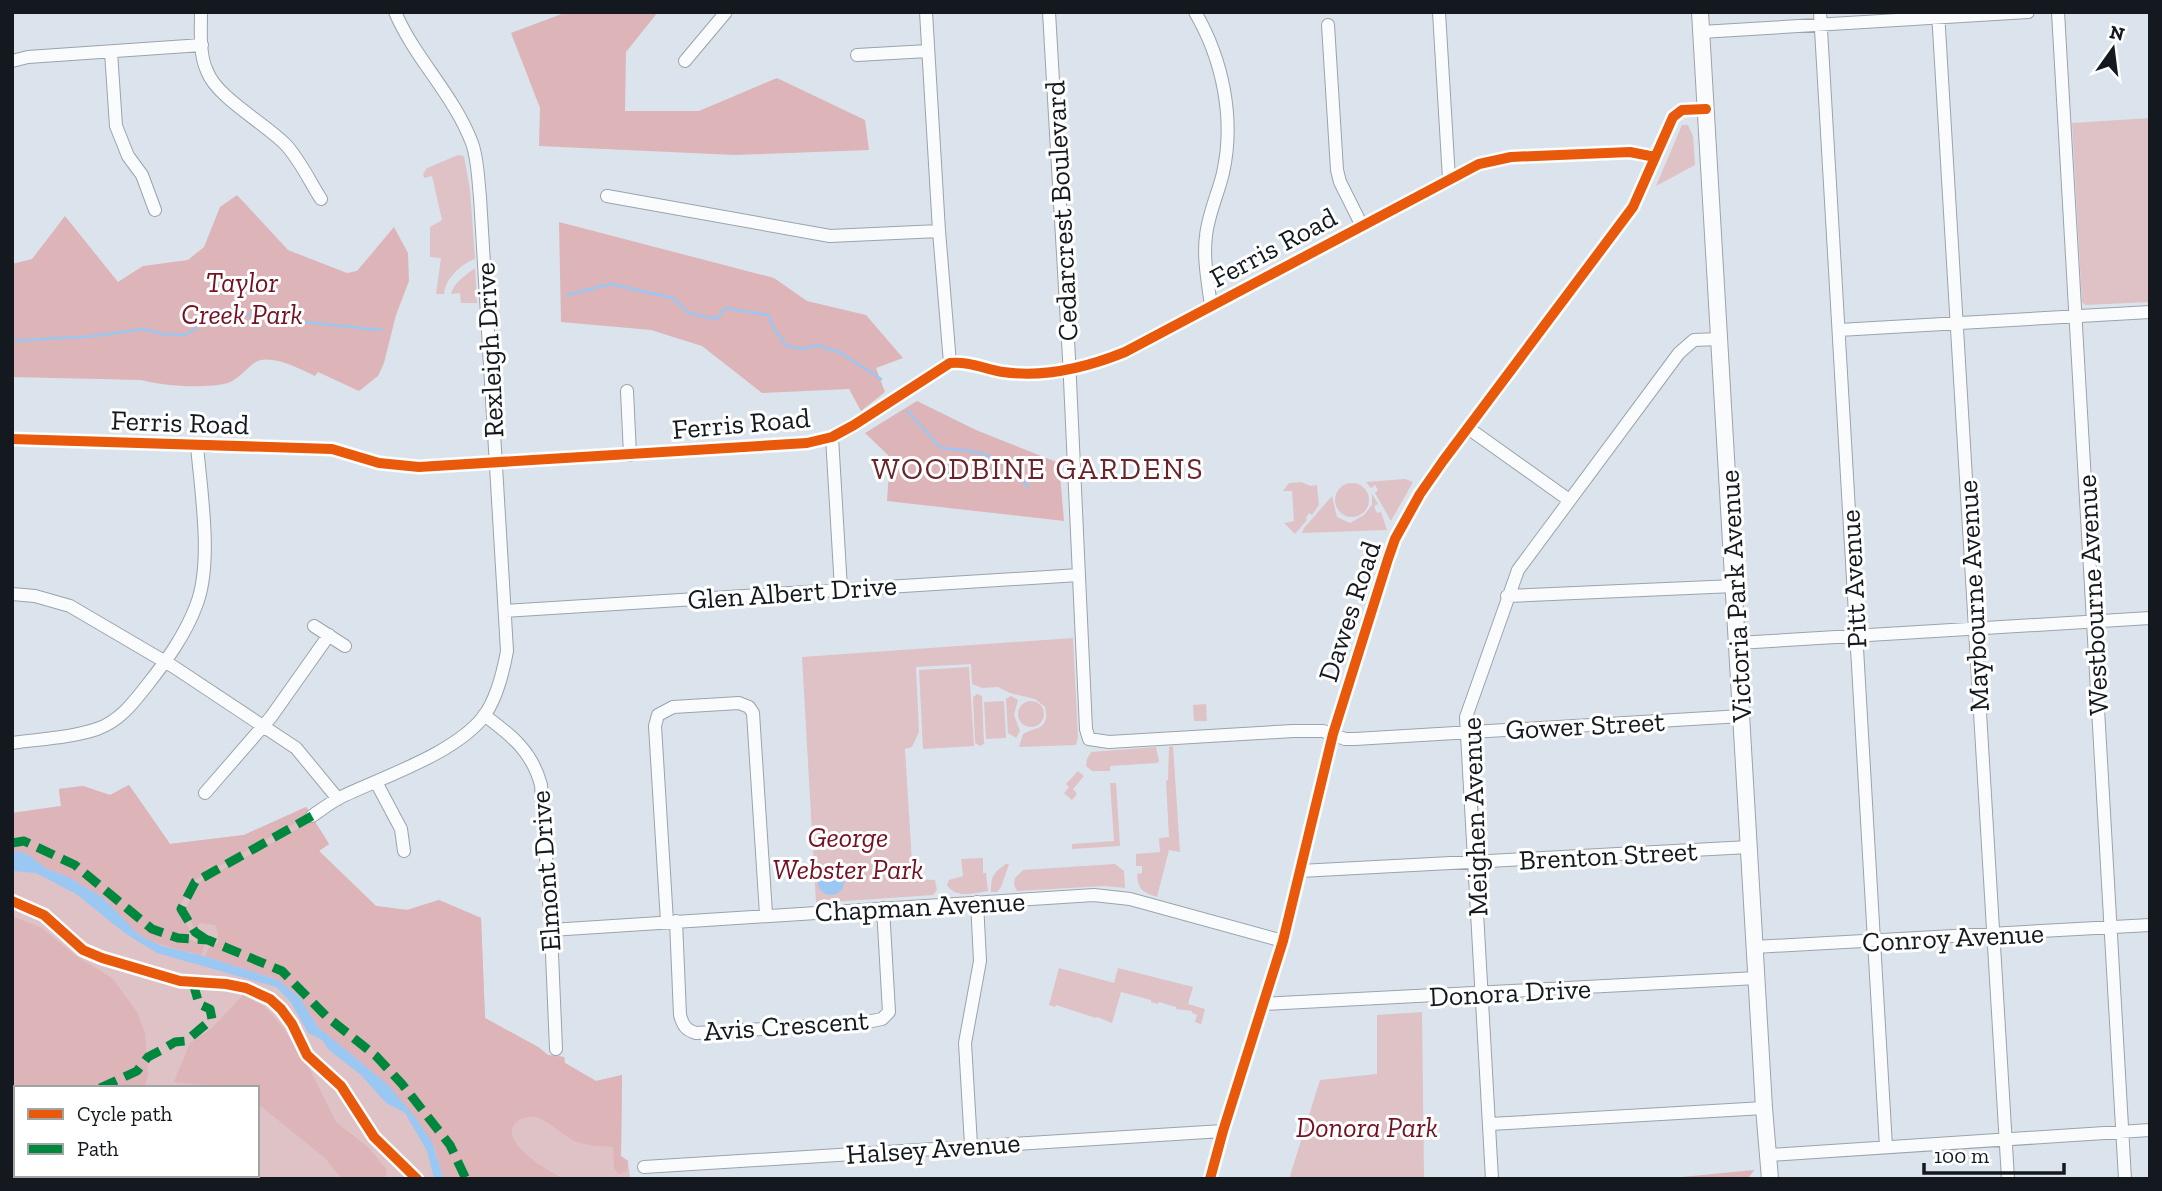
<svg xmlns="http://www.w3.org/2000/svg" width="2162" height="1191" viewBox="0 0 2162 1191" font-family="'Zilla Slab',serif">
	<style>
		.green { fill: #dec2c6 }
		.forest { fill: #ddb4b8 }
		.water { fill: #9bc8f2 }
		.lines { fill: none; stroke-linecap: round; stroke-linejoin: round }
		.stream { stroke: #9bc8f2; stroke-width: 2.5 }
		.minor-casing { stroke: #9ca3aa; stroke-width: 14 }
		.major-casing { stroke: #9ca3aa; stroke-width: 18 }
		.minor { stroke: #fafbfc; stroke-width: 12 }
		.major { stroke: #fafbfc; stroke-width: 16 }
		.quiet { stroke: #00873e; stroke-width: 9; stroke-dasharray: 18 9; stroke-linecap: butt }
		.cycleway-casing { stroke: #fff; stroke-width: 15 }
		.cycleway { stroke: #e8590c; stroke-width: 10 }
		.labels { text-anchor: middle; stroke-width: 6; stroke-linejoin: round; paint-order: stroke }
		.street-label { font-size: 28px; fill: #13191e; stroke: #fff }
		.park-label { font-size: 28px; font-style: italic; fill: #741021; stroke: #fff }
		.neighbourhood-label { font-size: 30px; letter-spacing: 2px; fill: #692329; stroke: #fff }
	</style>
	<rect width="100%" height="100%" fill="#dbe4ec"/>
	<path class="green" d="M 2150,118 L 2150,302 L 2085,305 L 2082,302 L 2072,123 Z
		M 1682,125 L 1688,125 L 1693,136 L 1695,165 L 1656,186 Z
		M 458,155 L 464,156 L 470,190 L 475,259 C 461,264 445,279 444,294 L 436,294 L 441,258 L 430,257 L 430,227 L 442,220 L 432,176 L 424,178 L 423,174 L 427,168 Z
		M 475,268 L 477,303 L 461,303 L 460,293 L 451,294 C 454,282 466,275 475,268 Z
		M 1405,479 L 1413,482 L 1391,521 L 1375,493 L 1378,490 L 1375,485 L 1371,488 L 1366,482 Z
		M 1301,482 L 1311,486 L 1317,485 L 1319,505 L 1312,515 L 1309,513 L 1306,518 L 1307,520 L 1295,534 L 1284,523 L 1294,521 L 1292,491 L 1283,491 L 1289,483 Z
		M1335 500a17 17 0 1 1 34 0a17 17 0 1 1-34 0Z
		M 1372,494 L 1378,504 L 1374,506 L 1377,513 L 1381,512 L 1387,530 L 1302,533 L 1304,528 L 1332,496 L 1337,517 L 1350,523 L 1364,515 L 1372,505 Z
		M 1073,638 L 1078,737 L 1076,745 L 1019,747 L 1023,734 C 1037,726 1050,730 1045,707 L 1035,699 L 1010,693 L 998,687 L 982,688 L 972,684 L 971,664 L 916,667 L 919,732 L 912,747 L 905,749 L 913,879 L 935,880 L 937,890 L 933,895 L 816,903 L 802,657 Z
		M 969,667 L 974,746 L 923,749 L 919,670 Z
		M 977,694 L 982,696 L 984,744 L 980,746 L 975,743 L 973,697 Z
		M 1011,696 L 1018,700 L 1014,715 L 1020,731 L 1016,738 L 1008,733 L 1006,699 Z
		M1018 714a13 13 0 1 1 26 0a13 13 0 1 1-26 0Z
		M 1004,701 L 1006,738 L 986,739 L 984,702 Z
		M 1206,704 L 1207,721 L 1194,721 L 1193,705 Z
		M 1173,746 L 1180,852 L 1169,850 L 1157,897 C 1143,892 1138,890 1137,874 L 1142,873 L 1142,866 L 1136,866 L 1136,854 L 1160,852 L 1159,838 L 1169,837 L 1166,781 L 1168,780 L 1169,747 Z
		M 1156,747 L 1159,761 L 1157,763 L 1110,766 L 1110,771 L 1092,771 L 1086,766 L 1087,759 L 1091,752 Z
		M 1078,771 L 1084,776 L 1073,789 L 1077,794 L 1072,800 L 1064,793 L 1069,787 L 1066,784 Z
		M 1110,783 L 1116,783 L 1120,846 L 1072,849 L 1072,844 L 1114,841 Z
		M 129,785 L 170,844 L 244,835 L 306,807 L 329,844 L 319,851 L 376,906 L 407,910 L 439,900 L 481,918 L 485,1018 L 538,1047 L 548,1055 L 564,1057 L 565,1063 L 596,1081 L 622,1075 L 621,1156 L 628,1161 L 630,1177 L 619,1179 L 59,1179 L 54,1175 L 257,1175 L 257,1088 L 16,1088 L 16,1144 L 12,1141 L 12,813 L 61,806 L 59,789 L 83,786 L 110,795 Z
		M 983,858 L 983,873 L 986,873 L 988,891 C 973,893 956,899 947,885 L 949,880 L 963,876 L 961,859 Z
		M 1006,864 L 1009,864 L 1001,887 L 997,892 L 991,892 C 991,876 993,873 1006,864 Z
		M 1115,864 L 1124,871 L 1125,888 L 1104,886 L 1017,891 L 1014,885 L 1015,878 L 1023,870 Z
		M 1059,968 L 1114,983 L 1118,968 L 1193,987 L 1188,1004 L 1205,1009 L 1201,1024 L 1195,1022 L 1197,1015 L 1192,1013 L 1192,1011 L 1176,1009 L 1176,1007 L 1159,1002 L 1158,1004 L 1151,1002 L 1151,1000 L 1121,992 L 1112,1023 L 1097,1017 L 1096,1018 L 1056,1005 L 1055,1007 L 1049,1005 Z
		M 1422,1012 L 1424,1179 L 1289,1179 L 1320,1080 L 1377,1074 L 1377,1015 Z"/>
	<path class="forest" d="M 567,12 L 658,12 L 626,52 L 625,111 L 699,111 L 777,78 L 865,120 L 869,150 L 735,155 L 539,146 L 540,108 L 511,33 Z
		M 237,195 L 288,250 L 347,273 L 357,271 L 394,227 L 408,253 L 409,281 L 396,315 L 384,363 L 378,376 L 359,391 L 318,372 L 315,376 C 301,369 268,352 254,363 C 246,369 237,380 228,383 C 206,389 162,386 141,380 L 12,377 L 12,264 L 32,259 L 65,216 L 118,282 L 143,266 L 188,260 L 204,247 L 220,207 Z
		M 559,222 L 774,278 L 807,301 L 866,315 L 903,358 L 876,368 L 885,392 L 861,411 L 849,389 L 762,393 L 702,346 L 651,330 L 561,322 Z
		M 917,401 L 976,430 L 1059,463 L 1064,521 L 887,501 L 890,457 L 865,433 Z
		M 129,785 L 170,844 L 244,835 L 306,807 L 311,814 L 193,881 L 179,908 L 191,932 L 188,934 L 190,940 L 205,943 L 201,955 C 180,949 158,946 139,935 L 102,897 L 68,877 L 45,868 L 29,855 L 18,851 L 12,853 L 12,813 L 61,806 L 59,789 L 83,786 L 110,795 Z
		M 314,820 L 329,844 L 319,851 L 376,906 L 407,910 L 439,900 L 481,918 L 485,1018 L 538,1047 L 548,1055 L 564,1057 L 565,1063 L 596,1081 L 622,1075 L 621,1156 L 628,1161 L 627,1171 L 619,1174 L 614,1168 L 613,1147 C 601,1146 586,1146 575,1141 C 558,1134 539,1106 518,1121 C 493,1139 550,1173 565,1179 L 444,1179 L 435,1149 L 387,1084 L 318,1027 L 300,998 L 278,980 L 205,956 L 210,945 L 213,946 L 218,943 L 218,932 L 215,925 L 200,923 L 195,929 L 185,911 L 198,883 Z
		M 12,916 L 42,928 L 76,956 L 112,978 L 137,1012 L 145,1033 L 148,1074 L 145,1088 L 16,1088 L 16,1098 L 12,1096 Z
		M 243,995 L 264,1006 L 282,1026 L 310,1070 L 336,1122 L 369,1148 L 387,1170 L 385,1179 L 342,1179 L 325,1158 L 257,1103 L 257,1088 L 233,1088 L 174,1082 L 190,1043 L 211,1029 Z
		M 1754,1170 L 1748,1179 L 1661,1179 Z
		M 117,1175 L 195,1175 L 199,1179 L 121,1179 Z"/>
	<path class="water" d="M 18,851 L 29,855 L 45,868 L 68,877 L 102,897 L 139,935 L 162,946 L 204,956 L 278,980 L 300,998 L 318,1027 L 387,1084 L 416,1118 L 432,1142 L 444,1179 L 434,1179 L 427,1151 L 405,1113 L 386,1103 L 361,1075 L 329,1050 L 322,1040 L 308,1033 L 290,1001 L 276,987 L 157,953 L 126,934 L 76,894 L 36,873 L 12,871 L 12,853 Z
		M818 882a13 13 0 1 1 26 0a13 13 0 1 1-26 0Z"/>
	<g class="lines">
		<path class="stream" d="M 567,295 L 611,284 L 673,298 L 688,313 L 717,319 L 725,308 L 768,315 L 774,329 L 787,346 L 803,349 L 817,345 L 841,353 L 881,379
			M 12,341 L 94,336 L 143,329 L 163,334 L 185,335 L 195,329 L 202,316 L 211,312 L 224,311 L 274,319 L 382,330
			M 907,411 L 941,448 C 988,452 995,453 1029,487"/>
		<g class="minor-casing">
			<path id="minor" d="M 201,12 C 201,31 199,54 207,71 C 217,98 265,123 286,145 C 300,160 310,182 321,199
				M 926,12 L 939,231 L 950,363
				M 1049,12 L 1069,358 L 1086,729 L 1089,739 L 1109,742 L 1293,731 L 1323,731 L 1345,739 L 1355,739 L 1742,716
				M 1195,12 C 1223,60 1235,119 1223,173 C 1218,194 1208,215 1206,236 C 1203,258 1208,283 1211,306
				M 1439,12 L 1449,179
				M 1820,12 L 1886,1147
				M 1938,12 L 2008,1179
				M 2058,12 L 2125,1179
				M 1328,25 L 1337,170 L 1340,182 L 1362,226
				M 1701,32 L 2028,12
				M 111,52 L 116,126 L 128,156 L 142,175 L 155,210
				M 857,55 L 928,51
				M 12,61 L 28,57 L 202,45
				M 685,61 L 726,12
				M 607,196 L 830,236 L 939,231
				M 1839,330 L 2150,312
				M 627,391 L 630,455
				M 1468,428 L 1569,500
				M 832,437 L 841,589
				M 12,439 L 332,449 L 379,463 L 419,467 L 807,443 L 832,437 L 854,425 L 950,363 C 968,361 985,369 1003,372 C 1044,378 1088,367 1125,352 L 1479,164 L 1511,157 L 1630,152 L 1655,157
				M 12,594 L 35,596 L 70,606 L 174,667 L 296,748 L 338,799
				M 1507,596 L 1734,586
				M 505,611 L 1079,575
				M 314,626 L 345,646
				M 1737,643 L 2150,618
				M 484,715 C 511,735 532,751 541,785 L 551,930 L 556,1049
				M 12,743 C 40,739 70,738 97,729 C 120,721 134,702 148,684 C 167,660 185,635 196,606 C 213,564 201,492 197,446
				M 376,782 L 401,829 L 404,851
				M 205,793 L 271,717 L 329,635
				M 312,816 C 321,810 330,803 339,798 C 382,777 455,754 484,716 C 497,698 503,673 507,651 L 480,197 C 478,179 478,160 472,143 C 454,95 415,59 395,12
				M 1300,871 L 1749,847
				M 676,921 L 680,1015 C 683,1026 686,1030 696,1033 L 862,1023 L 882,1019 L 889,1012 L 883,908
				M 667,922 L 655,726 L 658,715 L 673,707 L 739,703 L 749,707 L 753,713 L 766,914
				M 551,930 L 1094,895 L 1130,899 L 1283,941
				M 1755,947 L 2150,925
				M 1263,1004 L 1757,978
				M 1490,1124 L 1764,1108
				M 971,1145 L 965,1043 L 980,961 L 977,902
				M 1769,1155 L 2150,1130
				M 644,1167 L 1223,1131
				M 1210,1179 L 1223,1131 L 1283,941 L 1333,734 L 1388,559 L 1395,539 L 1420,494 L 1443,461 L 1633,207 L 1673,117 L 1682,110 L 1706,109
				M 1492,1179 L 1466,717 L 1518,570 L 1679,353 L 1694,340 L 1720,339"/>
		</g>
		<g class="major-casing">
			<path id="major" d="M 1700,12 L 1764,1108 L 1770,1179"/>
		</g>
		<use href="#minor" class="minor"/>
		<use href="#major" class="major"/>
		<path class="quiet" d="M 12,843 L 24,841 L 75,865 L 152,929 L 178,938 L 208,940 L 282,971 L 326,1016 L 376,1056 L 402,1084 L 450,1145 L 466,1179
			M 207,940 L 195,932 L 181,909 L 195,882 L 312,816
			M 100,1088 L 137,1071 L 148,1057 L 165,1048 L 175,1042 L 186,1041 L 212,1019 L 210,1009 L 199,1004 L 193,983
			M 12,1110 L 16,1113
			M 94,1175 L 98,1179"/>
		<g class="cycleway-casing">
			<path id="cycleway" d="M 12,439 L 332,449 L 379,463 L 419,467 L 807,443 L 832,437 L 854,425 L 950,363 C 968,361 985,369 1003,372 C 1044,378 1088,367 1125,352 L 1479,164 L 1511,157 L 1630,152 L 1655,157
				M 12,901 L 44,915 L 83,950 L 102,958 L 180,981 L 226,984 L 246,988 L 270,999 L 281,1009 L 292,1024 L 307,1055 L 341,1086 L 374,1137 L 417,1179
				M 1210,1179 L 1223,1131 L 1283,941 L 1333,734 L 1388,559 L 1395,539 L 1420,494 L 1443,461 L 1633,207 L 1673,117 L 1682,110 L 1706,109"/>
		</g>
		<use href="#cycleway" class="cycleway"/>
	</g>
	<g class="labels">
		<g class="street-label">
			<text transform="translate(1061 211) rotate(-93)" y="10">Cedarcrest Boulevard</text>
			<text transform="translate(1273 247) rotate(-28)" y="10">Ferris Road</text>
			<text transform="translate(489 350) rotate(-93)" y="10">Rexleigh Drive</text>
			<text transform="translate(180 422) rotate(2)" y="10">Ferris Road</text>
			<text transform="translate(741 423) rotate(-5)" y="10">Ferris Road</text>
			<text transform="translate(1853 579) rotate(-93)" y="10">Pitt Avenue</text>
			<text transform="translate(792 592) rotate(-4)" y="10">Glen Albert Drive</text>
			<text transform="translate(2092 595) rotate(-93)" y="10">Westbourne Avenue</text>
			<text transform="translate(1735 596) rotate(-93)" y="10">Victoria Park Avenue</text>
			<text transform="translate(1973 596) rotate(-93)" y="10">Maybourne Avenue</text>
			<text transform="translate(1349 611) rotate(-72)" y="10">Dawes Road</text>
			<text transform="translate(1585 725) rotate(-3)" y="10">Gower Street</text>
			<text transform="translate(1474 817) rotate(-92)" y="10">Meighen Avenue</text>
			<text transform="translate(1608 855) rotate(-3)" y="10">Brenton Street</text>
			<text transform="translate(545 871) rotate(-94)" y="10">Elmont Drive</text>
			<text transform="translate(920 906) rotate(-3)" y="10">Chapman Avenue</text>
			<text transform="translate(1953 937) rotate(-3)" y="10">Conroy Avenue</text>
			<text transform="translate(1510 992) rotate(-3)" y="10">Donora Drive</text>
			<text transform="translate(786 1025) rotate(-4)" y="10">Avis Crescent</text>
			<text transform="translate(933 1148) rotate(-4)" y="10">Halsey Avenue</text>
		</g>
		<g class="park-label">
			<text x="242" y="292">Taylor<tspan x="242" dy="32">Creek Park</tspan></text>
			<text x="848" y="847">George<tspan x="848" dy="32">Webster Park</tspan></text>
			<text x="1367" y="1137">Donora Park</text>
		</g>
		<g class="neighbourhood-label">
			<text x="1038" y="479">WOODBINE GARDENS</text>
		</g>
	</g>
	<rect width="2162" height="1191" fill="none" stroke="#13191e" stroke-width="28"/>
	<rect x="14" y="1086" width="245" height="91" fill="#ffffff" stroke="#a1a3a5" stroke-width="2"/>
	<rect x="28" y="1109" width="35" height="10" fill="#e8590c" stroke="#a1a3a5" stroke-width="2"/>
	<text x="77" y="1121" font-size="21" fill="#13191e">Cycle path</text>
	<rect x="28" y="1144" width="35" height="10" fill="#00873e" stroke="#a1a3a5" stroke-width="2"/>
	<text x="77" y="1156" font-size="21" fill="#13191e">Path</text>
	<g transform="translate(2113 49) rotate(14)" stroke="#ffffff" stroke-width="5" paint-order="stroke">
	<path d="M0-5L12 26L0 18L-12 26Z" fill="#13191e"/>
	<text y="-10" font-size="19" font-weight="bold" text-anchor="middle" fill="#13191e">N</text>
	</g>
	<path d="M1924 1163v10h140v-10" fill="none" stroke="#13191e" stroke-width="3.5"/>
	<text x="1934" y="1163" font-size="21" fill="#13191e" stroke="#ffffff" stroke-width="5" paint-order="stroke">100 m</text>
</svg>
